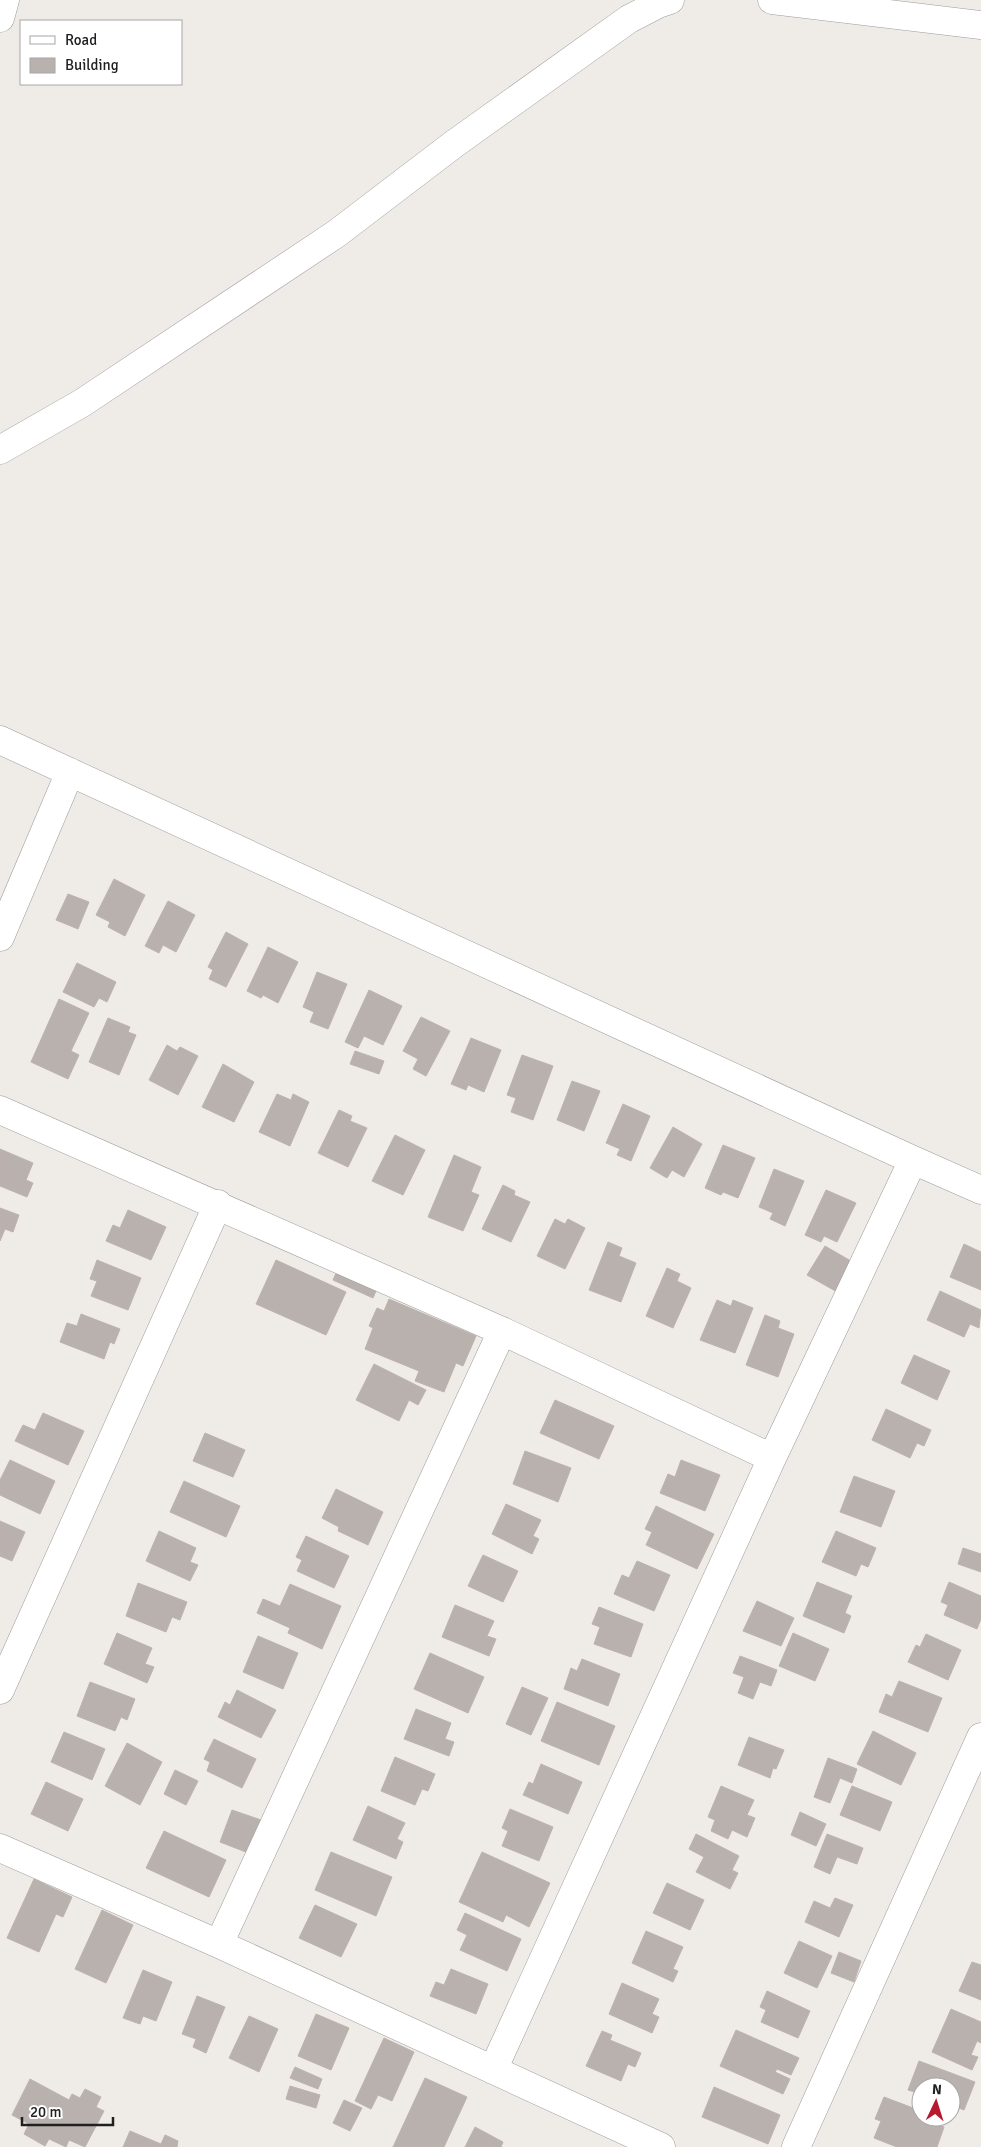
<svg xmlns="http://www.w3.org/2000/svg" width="981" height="2147" viewBox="0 0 981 2147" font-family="Signika,sans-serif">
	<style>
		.building { fill: #b8b1ae; stroke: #bfb2ac }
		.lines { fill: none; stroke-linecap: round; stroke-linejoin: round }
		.minor-casing { stroke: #9d9d9d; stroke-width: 29 }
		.minor { stroke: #fff; stroke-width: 28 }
	</style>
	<rect width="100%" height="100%" fill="#efece8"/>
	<path class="building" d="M 114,879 L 145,895 L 125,936 L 108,927 L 110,922 L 96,915 Z
		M 68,894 L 89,902 L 78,929 L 56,920 Z
		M 168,901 L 195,915 L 176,952 L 163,945 L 159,953 L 145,946 Z
		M 226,932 L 248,944 L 226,987 L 209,979 L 213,970 L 208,967 Z
		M 268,947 L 298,962 L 278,1003 L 263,995 L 261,998 L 247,991 Z
		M 77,963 L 116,982 L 107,1002 L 99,998 L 94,1007 L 63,992 Z
		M 317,972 L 347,984 L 328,1029 L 310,1022 L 314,1012 L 303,1007 Z
		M 369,990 L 402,1006 L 383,1045 L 364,1036 L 358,1048 L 345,1042 Z
		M 59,999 L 89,1013 L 71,1051 L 79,1055 L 68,1079 L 31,1062 Z
		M 421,1017 L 450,1031 L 426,1076 L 413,1069 L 418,1059 L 403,1051 Z
		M 108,1018 L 130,1027 L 128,1032 L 136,1035 L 119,1075 L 89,1062 Z
		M 471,1038 L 501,1050 L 484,1092 L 468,1085 L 466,1090 L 451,1084 Z
		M 167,1045 L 177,1051 L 180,1047 L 198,1056 L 178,1095 L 149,1080 Z
		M 355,1051 L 384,1061 L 379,1074 L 350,1064 Z
		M 522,1055 L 553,1066 L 533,1120 L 511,1112 L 516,1098 L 507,1095 Z
		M 223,1064 L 254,1082 L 234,1122 L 202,1107 Z
		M 572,1081 L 600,1091 L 584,1131 L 557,1120 Z
		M 277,1094 L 291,1100 L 293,1094 L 309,1102 L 290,1146 L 259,1132 Z
		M 623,1104 L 650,1116 L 631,1161 L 617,1155 L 620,1149 L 606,1143 Z
		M 339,1110 L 352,1116 L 350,1121 L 367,1128 L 348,1167 L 318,1153 Z
		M 673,1127 L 702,1144 L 684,1177 L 672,1170 L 667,1178 L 650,1168 Z
		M 395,1135 L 425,1150 L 403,1195 L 372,1181 Z
		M 723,1145 L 755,1158 L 738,1198 L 723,1192 L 721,1195 L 705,1188 Z
		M 0,1149 L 33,1163 L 26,1180 L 33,1183 L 27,1197 L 0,1186 Z
		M 454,1155 L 481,1167 L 471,1192 L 479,1195 L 463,1231 L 428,1217 Z
		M 774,1169 L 804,1181 L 785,1226 L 770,1219 L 773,1213 L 759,1207 Z
		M 503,1185 L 515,1191 L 514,1195 L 530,1202 L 511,1242 L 482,1229 Z
		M 826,1190 L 856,1203 L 837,1242 L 824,1236 L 821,1242 L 805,1235 Z
		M 0,1208 L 19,1215 L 13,1232 L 5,1229 L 0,1241 Z
		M 128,1210 L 166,1227 L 151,1260 L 106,1241 L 113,1225 L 120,1228 Z
		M 555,1219 L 565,1224 L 568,1219 L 585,1228 L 565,1269 L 537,1256 Z
		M 608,1242 L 622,1248 L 619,1256 L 636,1263 L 621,1302 L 589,1290 Z
		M 964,1244 L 981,1252 L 981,1290 L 950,1277 Z
		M 825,1246 L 856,1264 L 839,1293 L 807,1275 Z
		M 97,1260 L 141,1278 L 128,1310 L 91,1296 L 97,1281 L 90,1279 Z
		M 276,1260 L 346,1292 L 326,1335 L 256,1304 Z
		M 341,1262 L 381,1279 L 373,1298 L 333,1280 Z
		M 667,1268 L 680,1274 L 677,1281 L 691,1288 L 673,1328 L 646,1316 Z
		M 940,1291 L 981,1310 L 979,1328 L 970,1324 L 964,1337 L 927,1320 Z
		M 389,1299 L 476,1336 L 463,1366 L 456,1363 L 444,1392 L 415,1381 L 419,1371 L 365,1349 L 373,1328 L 369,1326 L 377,1308 L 384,1311 Z
		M 717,1300 L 731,1306 L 733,1300 L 753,1308 L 735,1353 L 700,1340 Z
		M 81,1314 L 120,1329 L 114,1344 L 110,1342 L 104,1359 L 60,1342 L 67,1323 L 77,1326 Z
		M 765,1315 L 780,1321 L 778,1328 L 794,1334 L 778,1377 L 746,1365 Z
		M 914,1355 L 950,1371 L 937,1400 L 901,1383 Z
		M 374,1364 L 426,1390 L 418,1405 L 409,1400 L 399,1421 L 356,1400 Z
		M 555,1400 L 614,1426 L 599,1459 L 540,1433 Z
		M 886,1409 L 931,1430 L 924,1446 L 917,1443 L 910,1458 L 872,1440 Z
		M 43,1413 L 84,1431 L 68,1465 L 15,1441 L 23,1425 L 35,1430 Z
		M 205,1433 L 245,1450 L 233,1477 L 193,1461 Z
		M 525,1451 L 571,1468 L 558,1502 L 513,1484 Z
		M 10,1460 L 55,1481 L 40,1514 L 0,1495 L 0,1480 Z
		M 681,1460 L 720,1475 L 705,1511 L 660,1493 L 668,1474 L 675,1477 Z
		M 854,1476 L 895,1491 L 881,1527 L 840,1512 Z
		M 184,1481 L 240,1506 L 226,1537 L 170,1512 Z
		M 336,1489 L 383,1512 L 368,1545 L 338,1531 L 339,1527 L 322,1518 Z
		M 506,1504 L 541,1520 L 533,1536 L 539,1539 L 532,1554 L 492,1534 Z
		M 656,1506 L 714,1534 L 697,1569 L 646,1545 L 652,1532 L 645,1529 Z
		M 0,1521 L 25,1532 L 12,1561 L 0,1556 Z
		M 159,1531 L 196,1548 L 190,1562 L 198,1565 L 190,1581 L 146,1561 Z
		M 836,1531 L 876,1548 L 868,1567 L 861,1564 L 856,1576 L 822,1562 Z
		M 306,1536 L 349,1556 L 334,1588 L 297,1571 L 302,1560 L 296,1557 Z
		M 963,1548 L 981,1554 L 981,1572 L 958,1564 Z
		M 483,1555 L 518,1571 L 503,1602 L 468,1586 Z
		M 637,1561 L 670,1575 L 654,1611 L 614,1594 L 622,1575 L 629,1578 Z
		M 817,1582 L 852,1596 L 845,1613 L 851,1616 L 844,1633 L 803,1616 Z
		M 949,1582 L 981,1596 L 981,1619 L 977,1629 L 944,1615 L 948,1605 L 941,1602 Z
		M 138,1583 L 187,1602 L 180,1620 L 172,1617 L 166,1632 L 126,1616 Z
		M 290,1584 L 341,1606 L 322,1649 L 288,1633 L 290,1628 L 257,1613 L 263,1599 L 280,1606 Z
		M 757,1601 L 794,1618 L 781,1646 L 743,1631 Z
		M 455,1605 L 494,1621 L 487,1636 L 496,1639 L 489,1656 L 442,1637 Z
		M 599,1607 L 643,1624 L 631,1657 L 594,1644 L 600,1627 L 592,1624 Z
		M 117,1633 L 152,1648 L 145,1664 L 154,1667 L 147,1683 L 104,1664 Z
		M 793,1633 L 829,1649 L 815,1681 L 779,1666 Z
		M 926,1634 L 961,1650 L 948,1680 L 908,1662 L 916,1645 L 920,1647 Z
		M 258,1636 L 298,1653 L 283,1689 L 243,1672 Z
		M 430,1653 L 484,1677 L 468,1713 L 414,1689 Z
		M 740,1656 L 777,1670 L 771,1686 L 760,1682 L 753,1699 L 738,1693 L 744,1677 L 733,1673 Z
		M 582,1659 L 620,1674 L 608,1706 L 564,1689 L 571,1668 L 577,1671 Z
		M 899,1681 L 942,1698 L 928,1732 L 879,1712 L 886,1694 L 892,1697 Z
		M 90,1682 L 135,1699 L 127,1720 L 121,1717 L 115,1731 L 77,1716 Z
		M 522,1687 L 548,1698 L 531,1735 L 506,1724 Z
		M 237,1690 L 276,1710 L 261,1738 L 218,1717 L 225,1702 L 230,1705 Z
		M 557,1702 L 615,1726 L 599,1765 L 541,1741 Z
		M 416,1709 L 451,1723 L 445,1739 L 454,1742 L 449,1756 L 404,1739 Z
		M 873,1731 L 916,1753 L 901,1785 L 857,1764 Z
		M 64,1732 L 105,1749 L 92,1780 L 51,1762 Z
		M 749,1737 L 784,1750 L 776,1769 L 773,1768 L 770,1778 L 738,1765 Z
		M 214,1739 L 256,1759 L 242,1788 L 207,1771 L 210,1762 L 204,1759 Z
		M 127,1743 L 162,1762 L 140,1805 L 105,1786 Z
		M 395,1757 L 435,1774 L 428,1791 L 422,1789 L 415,1805 L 381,1791 Z
		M 828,1758 L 857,1769 L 852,1783 L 840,1778 L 830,1803 L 814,1797 Z
		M 541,1764 L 582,1782 L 568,1814 L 523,1795 L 529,1782 L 533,1784 Z
		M 175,1770 L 198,1781 L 186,1805 L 164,1794 Z
		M 46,1782 L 83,1799 L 68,1831 L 31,1814 Z
		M 721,1786 L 754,1800 L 747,1815 L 755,1818 L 747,1837 L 732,1830 L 728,1839 L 711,1831 L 715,1820 L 708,1817 Z
		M 852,1786 L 892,1802 L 880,1831 L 840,1815 Z
		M 368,1806 L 405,1823 L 397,1839 L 403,1842 L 396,1859 L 353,1840 Z
		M 510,1809 L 553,1827 L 539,1861 L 502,1846 L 508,1831 L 502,1828 Z
		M 232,1810 L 264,1821 L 251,1854 L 220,1842 Z
		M 800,1812 L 826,1824 L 816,1846 L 791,1835 Z
		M 164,1831 L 226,1860 L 209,1897 L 146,1868 Z
		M 696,1834 L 739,1856 L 732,1870 L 738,1873 L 730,1889 L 696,1872 L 704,1857 L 689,1849 Z
		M 827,1834 L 863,1848 L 857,1864 L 837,1857 L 830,1874 L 814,1867 Z
		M 331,1852 L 392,1877 L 376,1916 L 315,1890 Z
		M 482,1852 L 550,1883 L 529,1927 L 506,1915 L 503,1922 L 459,1902 Z
		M 34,1879 L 72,1897 L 63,1917 L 56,1914 L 39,1952 L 7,1938 Z
		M 667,1883 L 704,1900 L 690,1930 L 653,1913 Z
		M 835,1898 L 853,1905 L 839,1937 L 805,1922 L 814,1901 L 830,1908 Z
		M 315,1905 L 357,1924 L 341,1957 L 299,1938 Z
		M 102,1910 L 133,1925 L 106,1983 L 75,1969 Z
		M 465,1913 L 521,1939 L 507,1971 L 460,1950 L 467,1935 L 457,1930 Z
		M 646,1931 L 683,1947 L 673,1969 L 678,1971 L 673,1982 L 632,1963 Z
		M 799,1941 L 832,1956 L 817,1988 L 784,1973 Z
		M 839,1952 L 861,1961 L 854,1982 L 831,1973 Z
		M 972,1962 L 981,1965 L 981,2000 L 959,1991 Z
		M 451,1969 L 488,1984 L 476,2014 L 430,1996 L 436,1982 L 444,1985 Z
		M 143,1970 L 172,1982 L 156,2021 L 143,2016 L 140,2024 L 123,2018 Z
		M 622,1983 L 659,1999 L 652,2014 L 659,2017 L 652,2033 L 609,2014 Z
		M 767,1991 L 810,2011 L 798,2038 L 761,2022 L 766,2010 L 760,2007 Z
		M 197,1996 L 225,2007 L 206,2053 L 193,2047 L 196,2039 L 182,2034 Z
		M 951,2009 L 981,2022 L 981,2043 L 977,2041 L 971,2055 L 978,2057 L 972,2070 L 932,2052 Z
		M 316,2014 L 349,2028 L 331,2070 L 298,2056 Z
		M 249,2016 L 278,2029 L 259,2072 L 229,2058 Z
		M 736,2030 L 799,2058 L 791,2075 L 777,2069 L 775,2072 L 790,2079 L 783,2094 L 720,2066 Z
		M 602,2031 L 612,2035 L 610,2040 L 641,2053 L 635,2067 L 628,2064 L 621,2081 L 586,2066 Z
		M 384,2038 L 414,2052 L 392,2101 L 378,2095 L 371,2109 L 355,2101 Z
		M 919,2061 L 975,2082 L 964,2110 L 951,2105 L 951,2087 L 921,2087 L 921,2094 L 908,2090 Z
		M 295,2067 L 322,2079 L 318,2089 L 290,2078 Z
		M 425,2078 L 467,2097 L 444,2147 L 393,2147 Z
		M 30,2079 L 69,2100 L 72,2094 L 80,2098 L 85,2089 L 101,2097 L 96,2107 L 104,2111 L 85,2147 L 69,2140 L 66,2147 L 49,2139 L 45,2146 L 24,2134 L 29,2124 L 12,2115 Z
		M 290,2086 L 320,2095 L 316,2108 L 286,2099 Z
		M 714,2087 L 780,2115 L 768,2144 L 702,2117 Z
		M 884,2097 L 921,2111 L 920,2118 L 944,2127 L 937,2147 L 897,2147 L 874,2138 L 881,2121 L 875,2119 Z
		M 344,2100 L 362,2108 L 350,2131 L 333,2123 Z
		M 475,2127 L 503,2142 L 501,2147 L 465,2147 Z
		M 130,2131 L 161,2144 L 165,2135 L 178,2141 L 177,2147 L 123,2147 Z"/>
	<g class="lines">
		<g class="minor-casing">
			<path id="minor" d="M 772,0 L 981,25
				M 0,18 L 5,0
				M 0,450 L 82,403 L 336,234 L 454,144 L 629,19 L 658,4 L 670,0
				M 0,740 L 913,1160 L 981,1190
				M 0,937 L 70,772
				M 0,1110 L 502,1331 L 772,1458 L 493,2070
				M 772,1458 L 913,1160
				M 0,1690 L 218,1204
				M 0,1848 L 219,1944 L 661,2147
				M 219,1944 L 502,1331
				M 796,2147 L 981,1737"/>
		</g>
		<use href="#minor" class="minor"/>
	</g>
	<rect x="20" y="20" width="162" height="65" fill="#ffffff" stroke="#a6a6a6"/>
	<rect x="30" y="36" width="25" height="8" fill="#ffffff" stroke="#a6a6a6"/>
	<text x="65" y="45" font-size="15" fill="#202020">Road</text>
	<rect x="30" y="58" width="25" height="15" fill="#b8b1ae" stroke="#a6a6a6"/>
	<text x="65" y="70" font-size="15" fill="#202020">Building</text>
	<g transform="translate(936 2102) rotate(4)"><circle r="24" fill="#ffffff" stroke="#a6a6a6"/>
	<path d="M0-4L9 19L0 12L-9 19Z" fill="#b71a2f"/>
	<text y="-8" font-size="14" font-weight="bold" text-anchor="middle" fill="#202020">N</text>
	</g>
	<path d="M22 2117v8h91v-8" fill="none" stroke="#202020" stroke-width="2.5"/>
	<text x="30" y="2117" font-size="15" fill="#202020" stroke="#ffffff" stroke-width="4" paint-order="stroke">20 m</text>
</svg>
